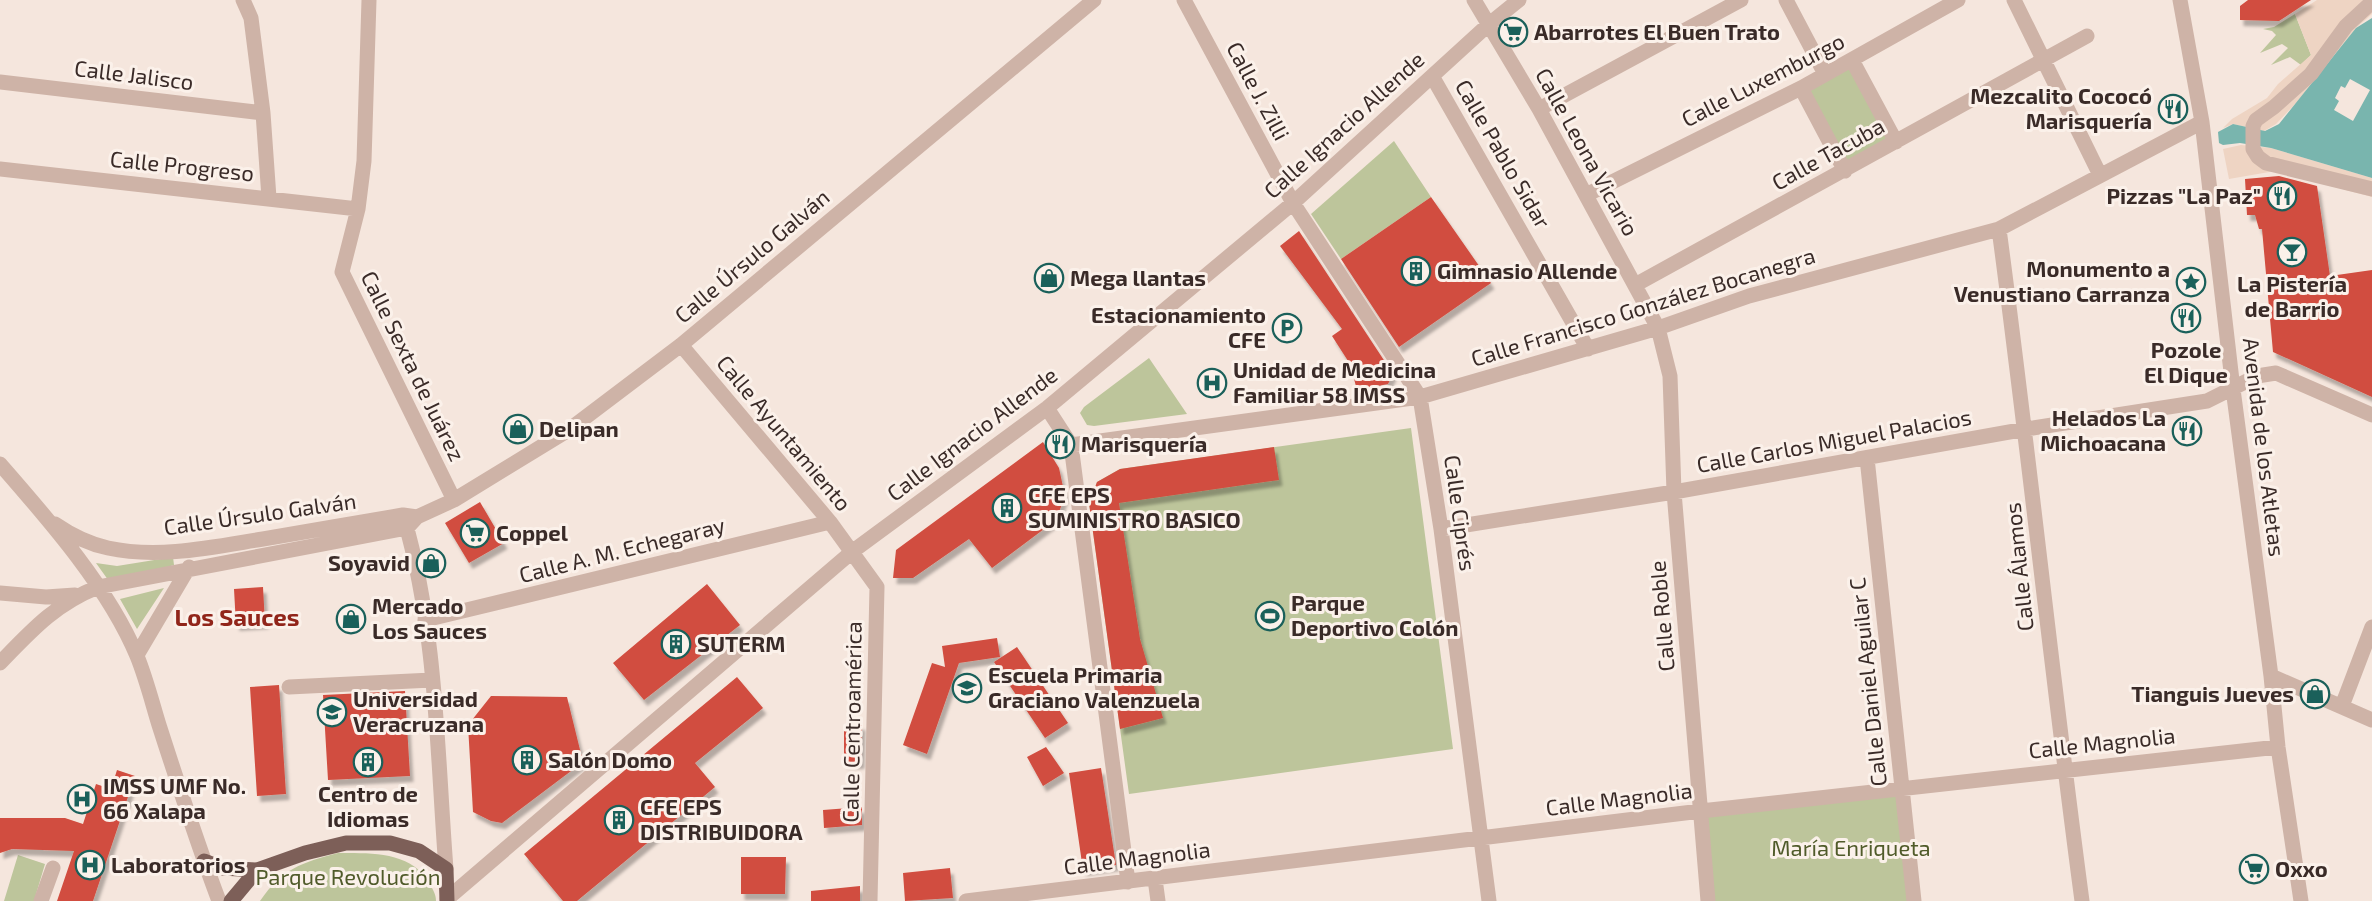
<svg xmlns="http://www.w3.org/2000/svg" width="2372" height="901" viewBox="0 0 2372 901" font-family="'Exo 2',sans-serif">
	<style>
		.green { fill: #bdc59b }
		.plaza { fill: #eed4c3 }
		.water { fill: #79b5ae }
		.pier { fill: #f5e6dd }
		.building { fill: #d14d3f; filter: url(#shadow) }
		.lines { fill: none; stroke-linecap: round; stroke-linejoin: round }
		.minor { stroke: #ceb3a7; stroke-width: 15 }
		.major { stroke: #7d5f58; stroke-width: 15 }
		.labels { text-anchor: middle; stroke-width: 6; stroke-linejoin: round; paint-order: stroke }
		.poi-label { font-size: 22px; font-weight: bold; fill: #3a2b28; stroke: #fbf1ea; text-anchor: start }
		.street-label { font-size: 22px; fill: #3a2b28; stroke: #fbf1ea }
		.park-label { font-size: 22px; fill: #505b2a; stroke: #fbf1ea }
		.neighbourhood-label { font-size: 24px; font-weight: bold; fill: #91251a; stroke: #fbf1ea }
	</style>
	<defs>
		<filter id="shadow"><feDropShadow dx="3.5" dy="6" stdDeviation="1.5" flood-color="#0004"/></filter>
	</defs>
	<rect width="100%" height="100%" fill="#f5e6dd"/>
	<path class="green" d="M 2295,14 L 2311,55 L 2301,65 L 2290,57 L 2271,65 L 2288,48 L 2282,44 L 2260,53 L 2276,35 L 2272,31 L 2263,29 L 2274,27 Z
		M 1851,63 L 1893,141 L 1846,167 L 1804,89 Z
		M 1394,141 L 1431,197 L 1341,259 L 1311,214 Z
		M 1149,358 L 1187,414 L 1094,426 L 1087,425 L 1080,413 L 1084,407 Z
		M 1411,428 L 1453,749 L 1129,794 L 1089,503 L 1097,482 L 1120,469 Z
		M 173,557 L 174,565 L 111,584 L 96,563 L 117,566 Z
		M 164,588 L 137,629 L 120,599 Z
		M 1902,788 L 1914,901 L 1708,901 L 1701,811 Z
		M 338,853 C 370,853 412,851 430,884 C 433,890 436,894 436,901 L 260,901 C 283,868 301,863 338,853 Z
		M 18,855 L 45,864 L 34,901 L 4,901 Z"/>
	<path class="plaza" d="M 2317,0 L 2372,0 L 2372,14 L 2356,28 L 2296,103 L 2276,124 L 2264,131 L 2233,124 L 2223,128 L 2232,119 L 2267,98 L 2278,84 L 2311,55 L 2295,14 Z
		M 2241,145 L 2271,148 L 2372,178 L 2372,197 L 2275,171 L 2229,179 L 2223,149 Z"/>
	<path class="water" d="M 2372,18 L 2372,178 L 2271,148 L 2240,143 L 2223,145 L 2219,143 L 2218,132 L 2233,124 L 2265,131 L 2279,124 L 2356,28 Z"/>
	<path class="pier" d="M 2350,79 L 2370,90 L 2353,121 L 2334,110 L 2339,101 L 2335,98 L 2341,86 L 2345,88 Z"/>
	<path class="building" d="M 2248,0 L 2311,0 L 2279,21 L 2240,20 L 2240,6 Z
		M 2279,176 L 2317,186 L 2330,276 L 2372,270 L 2372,397 L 2273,352 L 2262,229 L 2259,229 L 2255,215 L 2247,215 L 2245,179 Z
		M 1431,197 L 1491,283 L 1399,347 L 1341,259 Z
		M 1299,231 L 1393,374 L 1388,384 L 1357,390 L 1350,364 L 1332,336 L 1342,329 L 1280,246 Z
		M 1043,442 L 1059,468 L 1065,496 L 1056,520 L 992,568 L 969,539 L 913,578 L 893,578 L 896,550 Z
		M 1274,447 L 1279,480 L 1119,503 L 1140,639 L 1163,718 L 1120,729 L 1089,503 L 1097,482 L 1120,469 Z
		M 480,502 L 504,543 L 469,563 L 445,523 Z
		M 707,584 L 740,625 L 644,700 L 613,663 Z
		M 263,587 L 265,623 L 236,625 L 234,589 Z
		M 997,638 L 1000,657 L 959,663 L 927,754 L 903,745 L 932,663 L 945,667 L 942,646 Z
		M 1017,647 L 1068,723 L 1045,738 L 994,662 Z
		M 737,677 L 763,708 L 695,763 L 715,787 L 577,901 L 563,901 L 524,854 Z
		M 279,685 L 286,794 L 257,796 L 250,687 Z
		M 405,691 L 410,776 L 328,780 L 323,695 Z
		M 491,696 L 567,697 L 583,762 L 502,823 L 491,821 L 473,812 L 468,725 Z
		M 862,724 L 861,763 L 844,763 L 844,725 Z
		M 1046,747 L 1064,773 L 1043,786 L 1027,757 Z
		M 1101,768 L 1116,865 L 1083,870 L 1069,773 Z
		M 117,770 L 135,776 L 93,901 L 57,901 L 74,851 L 12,849 L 0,853 L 0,818 L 65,818 L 83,824 L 96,784 L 111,789 Z
		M 862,807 L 862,825 L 824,828 L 823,810 Z
		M 741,857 L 786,857 L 785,894 L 741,894 Z
		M 950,868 L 953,898 L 905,901 L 903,873 Z
		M 860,886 L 860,901 L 811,901 L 811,891 Z"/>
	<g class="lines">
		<path class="minor" d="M 243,0 L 251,18 L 263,113 L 269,198
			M 369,0 L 364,161 L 358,209 L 342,272 L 454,500
			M 1184,0 L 1293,203 L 1420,397 L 1441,529 L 1489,901
			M 1474,0 L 1539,109 L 1658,328 L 1670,376 L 1674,492 L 1708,901
			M 1786,0 L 1825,74
			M 2014,0 L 2100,175
			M 2180,0 L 2202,122 L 2233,389 L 2271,676 L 2278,747 L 2301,901
			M 2372,2 L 2346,26 L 2311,74 L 2274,107 L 2256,120 L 2253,126 L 2253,149 L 2258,157 L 2266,163 L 2372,189
			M 1852,60 L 1896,142
			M 1432,76 L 1588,349
			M 0,82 L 263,113
			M 1801,88 L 1845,171
			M 1539,109 L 1741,0
			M 0,169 L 358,209
			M 1586,195 L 1801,88 L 1958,0
			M 1999,229 C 2029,453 2052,677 2082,901
			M 1635,285 L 2087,36
			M 681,345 L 830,522 L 877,587 L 870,901
			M 1047,408 L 1071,445 L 1128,882
			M 1071,445 L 1420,397 L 1658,328 L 1749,296 L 1999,229 L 2202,122
			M 1867,458 L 1914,901
			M 0,464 C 48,519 109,588 137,656 C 146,678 152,702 159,725 C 178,784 197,843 219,901
			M 404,518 C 437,631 437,753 446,869
			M 55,524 C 71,535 89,544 108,548 C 159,559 213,547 263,539 C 310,531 356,523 403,515 L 417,517
			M 1441,529 L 1674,492 L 2026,429 L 2207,401 L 2257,376 L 2276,373 L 2372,415
			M 0,593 L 46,597 L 75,595
			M 425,620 L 830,522
			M 137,655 L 189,567
			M 0,663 C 31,631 55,604 98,587 L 407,528 L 417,517 L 454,500 L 570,429 L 681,345 L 1094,0
			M 2271,676 L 2372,720
			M 289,687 L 432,680
			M 2342,706 L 2372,627
			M 1155,879 L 1158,901
			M 447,899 L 853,551 L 1047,408 L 1293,203 L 1488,25 L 1519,0
			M 41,901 L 53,868
			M 966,901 L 1701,811 L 2278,747"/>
		<path class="major" d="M 204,861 L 222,868 L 257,870 L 305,853 L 346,843 L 390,843 L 419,851 L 446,869 L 447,901
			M 231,901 L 257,870"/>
	</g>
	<defs>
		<g id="supermarket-ring" transform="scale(1.5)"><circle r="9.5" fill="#fbf1ea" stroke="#1a605a" stroke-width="1.5"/><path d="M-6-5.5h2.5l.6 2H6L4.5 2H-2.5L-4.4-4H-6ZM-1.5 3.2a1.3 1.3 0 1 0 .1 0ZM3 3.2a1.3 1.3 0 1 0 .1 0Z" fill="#1a605a"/></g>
		<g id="restaurant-ring" transform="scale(1.5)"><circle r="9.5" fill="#fbf1ea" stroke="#1a605a" stroke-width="1.5"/><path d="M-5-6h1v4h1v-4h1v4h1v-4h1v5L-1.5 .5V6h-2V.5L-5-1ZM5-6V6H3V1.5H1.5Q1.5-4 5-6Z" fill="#1a605a"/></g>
		<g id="bar-ring" transform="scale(1.5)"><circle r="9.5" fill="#fbf1ea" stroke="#1a605a" stroke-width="1.5"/><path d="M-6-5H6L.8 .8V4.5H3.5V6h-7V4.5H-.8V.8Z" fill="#1a605a"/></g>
		<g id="building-ring" transform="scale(1.5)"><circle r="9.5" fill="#fbf1ea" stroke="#1a605a" stroke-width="1.5"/><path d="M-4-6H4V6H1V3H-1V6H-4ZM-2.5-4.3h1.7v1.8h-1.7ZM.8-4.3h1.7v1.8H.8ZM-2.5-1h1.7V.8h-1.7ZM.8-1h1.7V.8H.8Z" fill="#1a605a"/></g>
		<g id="shop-ring" transform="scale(1.5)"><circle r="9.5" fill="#fbf1ea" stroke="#1a605a" stroke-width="1.5"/><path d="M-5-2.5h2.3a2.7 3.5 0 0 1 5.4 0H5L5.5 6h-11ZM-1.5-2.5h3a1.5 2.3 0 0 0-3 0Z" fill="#1a605a"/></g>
		<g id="sight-ring" transform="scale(1.5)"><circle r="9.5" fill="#fbf1ea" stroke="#1a605a" stroke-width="1.5"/><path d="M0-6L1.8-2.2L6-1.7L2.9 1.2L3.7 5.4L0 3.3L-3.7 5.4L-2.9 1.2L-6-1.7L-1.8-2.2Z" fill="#1a605a"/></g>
		<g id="parking-ring" transform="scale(1.5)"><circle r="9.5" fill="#fbf1ea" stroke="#1a605a" stroke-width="1.5"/><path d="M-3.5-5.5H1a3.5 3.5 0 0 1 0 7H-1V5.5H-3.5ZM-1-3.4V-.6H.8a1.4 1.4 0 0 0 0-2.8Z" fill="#1a605a"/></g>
		<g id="hospital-ring" transform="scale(1.5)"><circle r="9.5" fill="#fbf1ea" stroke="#1a605a" stroke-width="1.5"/><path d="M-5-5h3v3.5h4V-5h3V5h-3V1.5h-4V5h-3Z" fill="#1a605a"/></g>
		<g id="stadium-ring" transform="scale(1.5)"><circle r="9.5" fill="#fbf1ea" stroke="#1a605a" stroke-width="1.5"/><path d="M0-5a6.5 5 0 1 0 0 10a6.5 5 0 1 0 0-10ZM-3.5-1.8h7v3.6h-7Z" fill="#1a605a"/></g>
		<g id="school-ring" transform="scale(1.5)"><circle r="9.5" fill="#fbf1ea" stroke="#1a605a" stroke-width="1.5"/><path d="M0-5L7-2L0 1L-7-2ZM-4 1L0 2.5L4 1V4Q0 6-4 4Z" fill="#1a605a"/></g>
		<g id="university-ring" transform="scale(1.5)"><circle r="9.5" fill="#fbf1ea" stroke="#1a605a" stroke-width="1.5"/><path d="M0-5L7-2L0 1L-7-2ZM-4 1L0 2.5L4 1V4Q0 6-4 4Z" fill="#1a605a"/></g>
	</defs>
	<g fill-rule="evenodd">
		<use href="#supermarket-ring" x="1513" y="32"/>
		<use href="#restaurant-ring" x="2173" y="109"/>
		<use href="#restaurant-ring" x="2282" y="196"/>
		<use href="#bar-ring" x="2292" y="252"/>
		<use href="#building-ring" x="1416" y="271"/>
		<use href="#shop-ring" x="1049" y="278"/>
		<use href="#sight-ring" x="2191" y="282"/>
		<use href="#restaurant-ring" x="2186" y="318"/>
		<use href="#parking-ring" x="1287" y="328"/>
		<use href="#hospital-ring" x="1212" y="383"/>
		<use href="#shop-ring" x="518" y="429"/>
		<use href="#restaurant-ring" x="2187" y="431"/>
		<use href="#restaurant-ring" x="1060" y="444"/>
		<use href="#building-ring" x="1007" y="508"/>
		<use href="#supermarket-ring" x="475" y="533"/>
		<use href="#shop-ring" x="431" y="563"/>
		<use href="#stadium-ring" x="1270" y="616"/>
		<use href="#shop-ring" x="351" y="619"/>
		<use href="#building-ring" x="676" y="644"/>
		<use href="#school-ring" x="967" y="688"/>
		<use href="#shop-ring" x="2315" y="694"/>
		<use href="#university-ring" x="332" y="712"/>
		<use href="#building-ring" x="527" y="760"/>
		<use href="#building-ring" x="368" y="762"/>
		<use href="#hospital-ring" x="82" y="799"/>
		<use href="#building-ring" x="619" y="820"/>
		<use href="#hospital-ring" x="90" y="865"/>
		<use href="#supermarket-ring" x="2254" y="869"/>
	</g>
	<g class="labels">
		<g class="poi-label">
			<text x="1534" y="40">Abarrotes El Buen Trato</text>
			<text x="2152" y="104" text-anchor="end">Mezcalito Cococó<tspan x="2152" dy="25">Marisquería</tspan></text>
			<text x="2261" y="204" text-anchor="end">Pizzas "La Paz"</text>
			<text x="2170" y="277" text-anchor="end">Monumento a<tspan x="2170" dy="25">Venustiano Carranza</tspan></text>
			<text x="1437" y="279">Gimnasio Allende</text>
			<text x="1070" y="286">Mega llantas</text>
			<text x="2292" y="292" text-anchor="middle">La Pistería<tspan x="2292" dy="25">de Barrio</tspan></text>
			<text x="1266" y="323" text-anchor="end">Estacionamiento<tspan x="1266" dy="25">CFE</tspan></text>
			<text x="2186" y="358" text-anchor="middle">Pozole<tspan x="2186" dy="25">El Dique</tspan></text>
			<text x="1233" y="378">Unidad de Medicina<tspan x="1233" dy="25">Familiar 58 IMSS</tspan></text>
			<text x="2166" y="426" text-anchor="end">Helados La<tspan x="2166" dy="25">Michoacana</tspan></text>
			<text x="539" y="437">Delipan</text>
			<text x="1081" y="452">Marisquería</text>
			<text x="1028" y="503">CFE EPS<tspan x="1028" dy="25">SUMINISTRO BASICO</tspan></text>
			<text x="496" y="541">Coppel</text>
			<text x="410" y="571" text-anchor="end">Soyavid</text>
			<text x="1291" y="611">Parque<tspan x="1291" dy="25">Deportivo Colón</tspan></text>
			<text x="372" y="614">Mercado<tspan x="372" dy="25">Los Sauces</tspan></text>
			<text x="697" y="652">SUTERM</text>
			<text x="988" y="683">Escuela Primaria<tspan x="988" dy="25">Graciano Valenzuela</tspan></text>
			<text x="2294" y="702" text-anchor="end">Tianguis Jueves</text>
			<text x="353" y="707">Universidad<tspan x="353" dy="25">Veracruzana</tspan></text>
			<text x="548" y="768">Salón Domo</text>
			<text x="103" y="794">IMSS UMF No.<tspan x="103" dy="25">66 Xalapa</tspan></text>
			<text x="368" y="802" text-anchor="middle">Centro de<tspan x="368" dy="25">Idiomas</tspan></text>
			<text x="640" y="815">CFE EPS<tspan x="640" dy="25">DISTRIBUIDORA</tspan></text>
			<text x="111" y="873">Laboratorios</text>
			<text x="2275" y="877">Oxxo</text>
		</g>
		<g class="street-label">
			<text transform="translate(134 75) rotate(7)" y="8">Calle Jalisco</text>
			<text transform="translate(1763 80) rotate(-27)" y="8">Calle Luxemburgo</text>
			<text transform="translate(1258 91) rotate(62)" y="8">Calle J. Zilli</text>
			<text transform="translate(1344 125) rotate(-42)" y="8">Calle Ignacio Allende</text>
			<text transform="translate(1587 152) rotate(61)" y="8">Calle Leona Vicario</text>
			<text transform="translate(1503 154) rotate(60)" y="8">Calle Pablo Sidar</text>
			<text transform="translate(1828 154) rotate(-29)" y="8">Calle Tacuba</text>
			<text transform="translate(182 166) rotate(6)" y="8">Calle Progreso</text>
			<text transform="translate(752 256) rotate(-40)" y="8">Calle Úrsulo Galván</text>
			<text transform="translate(1643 307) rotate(-17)" y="8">Calle Francisco González Bocanegra</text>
			<text transform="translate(413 366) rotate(64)" y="8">Calle Sexta de Juárez</text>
			<text transform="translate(784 433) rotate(50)" y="8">Calle Ayuntamiento</text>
			<text transform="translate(972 434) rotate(-37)" y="8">Calle Ignacio Allende</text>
			<text transform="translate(1834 441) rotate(-10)" y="8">Calle Carlos Miguel Palacios</text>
			<text transform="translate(2264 447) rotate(83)" y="8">Avenida de los Atletas</text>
			<text transform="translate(1460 513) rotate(82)" y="8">Calle Ciprés</text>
			<text transform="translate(260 514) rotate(-8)" y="8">Calle Úrsulo Galván</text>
			<text transform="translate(622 550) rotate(-14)" y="8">Calle A. M. Echegaray</text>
			<text transform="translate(2019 567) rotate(-96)" y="8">Calle Álamos</text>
			<text transform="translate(1662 616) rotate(-95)" y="8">Calle Roble</text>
			<text transform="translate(1868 682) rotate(-96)" y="8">Calle Daniel Aguilar C</text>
			<text transform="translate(852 722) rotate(-89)" y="8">Calle Centroamérica</text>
			<text transform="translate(2102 743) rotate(-6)" y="8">Calle Magnolia</text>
			<text transform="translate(1619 799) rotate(-7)" y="8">Calle Magnolia</text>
			<text transform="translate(1137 858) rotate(-7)" y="8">Calle Magnolia</text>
		</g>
		<g class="park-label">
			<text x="1851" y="856">María Enriqueta</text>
			<text x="348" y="885">Parque Revolución</text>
		</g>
		<g class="neighbourhood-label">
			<text x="237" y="626">Los Sauces</text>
		</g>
	</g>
</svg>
